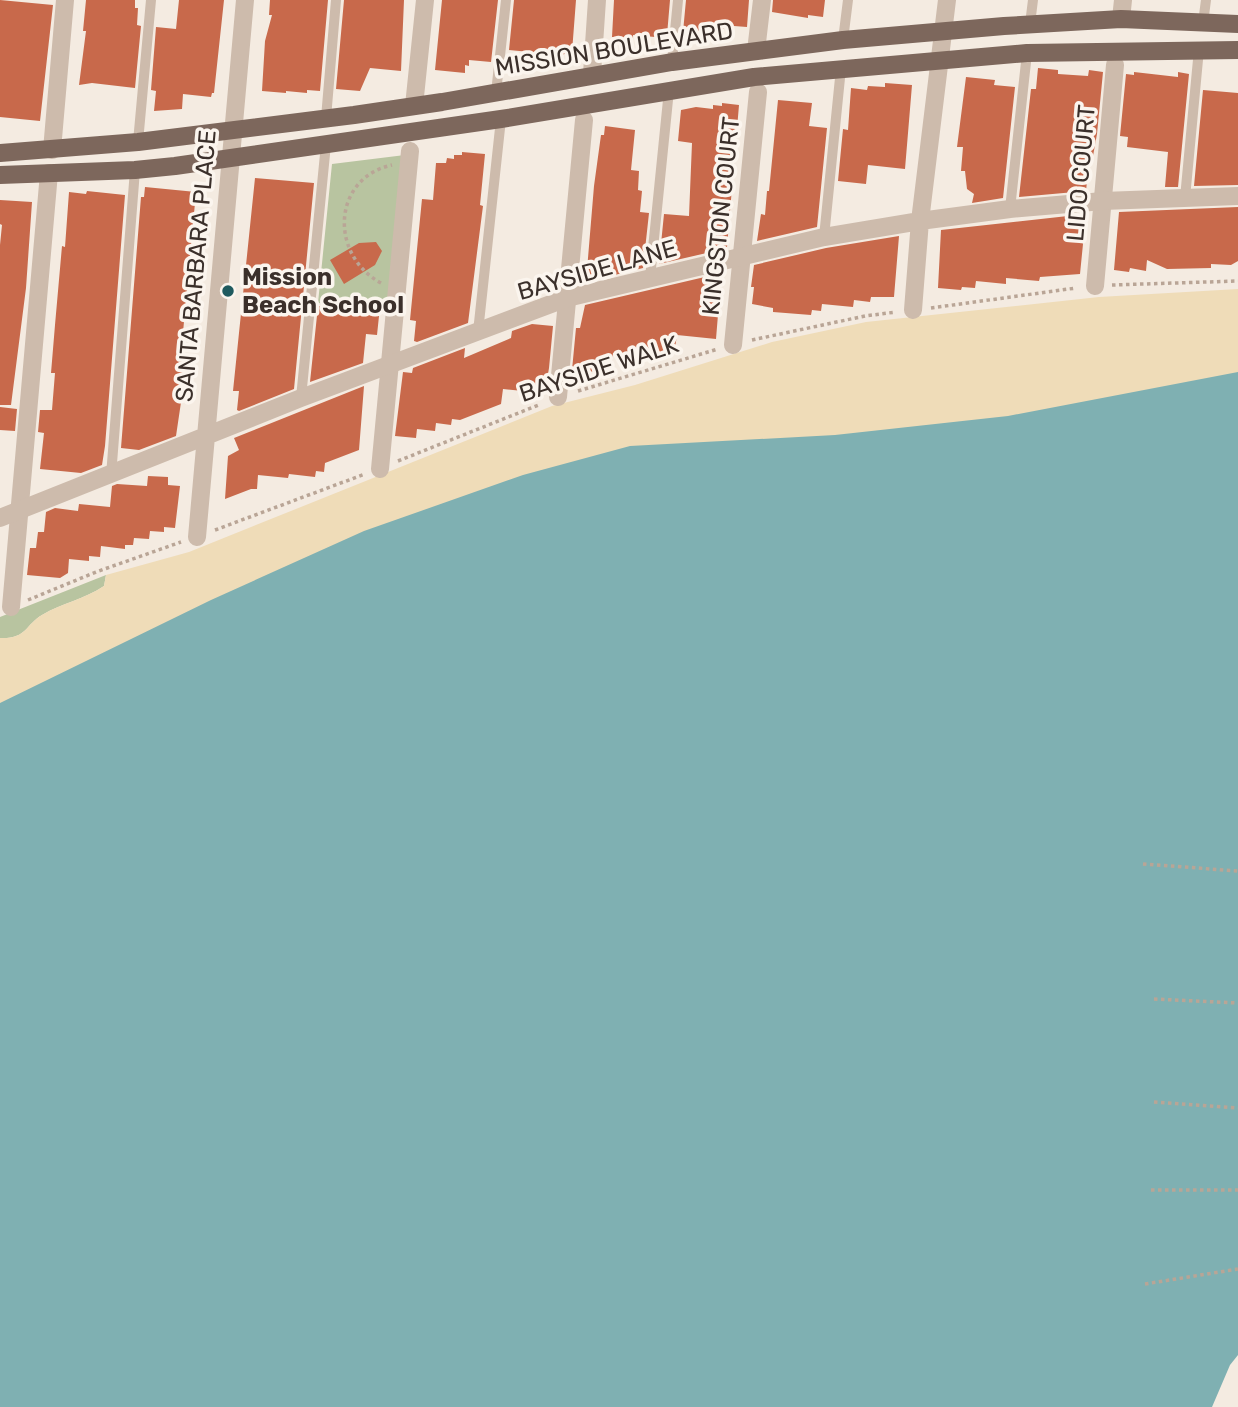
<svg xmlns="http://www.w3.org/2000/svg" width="1238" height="1407" viewBox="0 0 1238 1407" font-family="Rubik,sans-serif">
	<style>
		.green { fill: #b8c4a0 }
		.sand { fill: #efdcb8 }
		.water { fill: #7fb0b2 }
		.building { fill: #c8694b }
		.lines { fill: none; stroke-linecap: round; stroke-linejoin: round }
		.path { stroke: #b9a596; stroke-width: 3.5; stroke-dasharray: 3.5 3.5; stroke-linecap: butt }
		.service { stroke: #cdbbac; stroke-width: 10 }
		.pedestrian { stroke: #cdbbac; stroke-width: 18 }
		.minor { stroke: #cdbbac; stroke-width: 18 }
		.primary { stroke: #7d675c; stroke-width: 18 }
		.poi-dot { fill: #1f5a5e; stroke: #fbf5ee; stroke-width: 2.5 }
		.labels { text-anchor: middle; stroke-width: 7; stroke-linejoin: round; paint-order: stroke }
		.street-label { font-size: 24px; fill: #3b302b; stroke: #fbf5ee }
		.poi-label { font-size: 24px; font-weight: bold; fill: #3b302b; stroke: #fbf5ee; text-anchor: start }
	</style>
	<rect width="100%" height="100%" fill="#f4ebe1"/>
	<path class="green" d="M 405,155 L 391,309 L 318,303 L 332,164 Z
		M 106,575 L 104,586 C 85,599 62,603 42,615 C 25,625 27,639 0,638 L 0,617 Z"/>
	<path class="sand" d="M 1238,289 L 1238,377 L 0,704 L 0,638 C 27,639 25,625 42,615 C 62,603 85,599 104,586 L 106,575 L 189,552 L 552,406 L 635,385 L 772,342 L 866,322 L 1099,297 Z"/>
	<path class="water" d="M 1238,372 L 1238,1355 L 1230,1365 L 1212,1407 L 0,1407 L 0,703 L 211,600 L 364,531 L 523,475 L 630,446 L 835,435 L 1008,416 Z"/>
	<path class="building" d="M 0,0 L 53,5 L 40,121 L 0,117 Z
		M 86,0 L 135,0 L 135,8 L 138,8 L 137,25 L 141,26 L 135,88 L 92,83 L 79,85 L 86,31 L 83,31 Z
		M 179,0 L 224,0 L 214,93 L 212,93 L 211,97 L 183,94 L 182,109 L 154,111 L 156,91 L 151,90 L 156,27 L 176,29 Z
		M 270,0 L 328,0 L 320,91 L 307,90 L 307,93 L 286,91 L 286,93 L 262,91 L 265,41 L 272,15 L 269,15 Z
		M 344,0 L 404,0 L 401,71 L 370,68 L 360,91 L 336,89 Z
		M 442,0 L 498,0 L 491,62 L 469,60 L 469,66 L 465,65 L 465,73 L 435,70 Z
		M 514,0 L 576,0 L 572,52 L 561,55 L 509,50 Z
		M 614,0 L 670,0 L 667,35 L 656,35 L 655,37 L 633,35 L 633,39 L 612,37 Z
		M 686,0 L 749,0 L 747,27 L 734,26 L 734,28 L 724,27 L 724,30 L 708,28 L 708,32 L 683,32 Z
		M 773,0 L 825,0 L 823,17 L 808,15 L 808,18 L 772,12 Z
		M 1038,68 L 1058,70 L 1058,74 L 1088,76 L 1089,70 L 1103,72 L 1097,134 L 1093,156 L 1089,162 L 1086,191 L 1019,197 L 1031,89 L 1036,89 Z
		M 1134,72 L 1178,77 L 1178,72 L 1189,74 L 1178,187 L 1165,187 L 1168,152 L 1127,147 L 1128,137 L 1120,136 L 1126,74 L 1134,75 Z
		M 966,77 L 995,80 L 994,85 L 1015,87 L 1003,198 L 972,203 L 974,194 L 967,189 L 965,171 L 961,171 L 963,147 L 957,147 Z
		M 885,83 L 912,85 L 905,169 L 868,165 L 866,184 L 838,181 L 843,129 L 848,130 L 851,88 L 867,90 L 868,86 L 885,87 Z
		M 1203,90 L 1238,93 L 1238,185 L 1194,186 Z
		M 778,100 L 812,103 L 809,126 L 827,128 L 817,227 L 757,241 L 761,214 L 765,215 L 767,191 L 769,191 Z
		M 722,103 L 739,105 L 727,247 L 712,246 L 711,252 L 659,264 L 664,214 L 689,216 L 692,143 L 678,141 L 681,110 L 696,107 L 713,109 L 713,105 L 722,106 Z
		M 605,126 L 635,130 L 631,170 L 639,171 L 638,190 L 642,191 L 640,212 L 649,213 L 643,268 L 586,282 L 594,186 L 601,135 L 604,135 Z
		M 462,152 L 485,154 L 480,205 L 483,206 L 468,323 L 417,342 L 414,341 L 416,321 L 410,320 L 422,199 L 433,200 L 436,163 L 446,163 L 447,158 L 454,159 L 454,155 L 462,155 Z
		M 255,178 L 314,183 L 294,389 L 239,411 L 237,410 L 239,391 L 233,391 Z
		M 145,187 L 196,192 L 181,354 L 188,355 L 176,436 L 139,450 L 121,448 L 141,197 L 144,197 Z
		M 87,191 L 125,195 L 105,446 L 102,465 L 81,473 L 40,469 L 44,433 L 38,432 L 40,410 L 52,410 L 55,373 L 51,373 L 55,325 L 62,246 L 65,247 L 69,192 L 86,194 Z
		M 0,200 L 32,202 L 26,288 L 11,405 L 0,405 L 0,245 L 2,225 L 0,224 Z
		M 1238,207 L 1238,261 L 1231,265 L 1211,264 L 1211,268 L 1167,269 L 1147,260 L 1146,271 L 1130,268 L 1129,272 L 1114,270 L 1119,212 Z
		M 1086,214 L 1080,274 L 1040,277 L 1039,281 L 1006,278 L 1006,284 L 976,281 L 975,288 L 962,287 L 961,290 L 938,288 L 941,230 Z
		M 899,236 L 894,297 L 871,297 L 870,302 L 854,300 L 853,307 L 822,304 L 821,311 L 812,310 L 811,315 L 773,312 L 773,308 L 752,304 L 754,287 L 751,287 L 754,265 L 826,248 Z
		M 376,242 L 382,251 L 375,265 L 344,284 L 330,260 L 359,243 Z
		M 709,276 L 721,278 L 716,339 L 677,335 L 675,348 L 666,347 L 666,353 L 645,351 L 644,356 L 613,353 L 611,368 L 600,367 L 599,372 L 572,370 L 576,328 L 580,328 L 585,305 Z
		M 318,306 L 369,310 L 368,315 L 379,316 L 377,335 L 366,334 L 363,363 L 310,382 Z
		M 532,324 L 553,326 L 549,368 L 547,380 L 544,380 L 543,393 L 503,389 L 501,404 L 460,420 L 452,419 L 451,425 L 436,423 L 435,431 L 417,429 L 416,438 L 395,436 L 403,372 L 412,373 L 413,368 L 465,348 L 464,358 L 511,338 L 512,331 Z
		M 364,386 L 359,450 L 325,463 L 324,472 L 316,471 L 315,477 L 289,474 L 288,478 L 258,475 L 257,489 L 251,489 L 225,499 L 228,456 L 239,450 L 234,438 Z
		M 0,407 L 17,409 L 15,431 L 0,430 Z
		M 148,476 L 168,477 L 168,485 L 180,486 L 175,528 L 164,527 L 164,532 L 150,531 L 149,539 L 134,538 L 133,545 L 125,545 L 125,549 L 101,546 L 100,557 L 89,556 L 89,561 L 69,559 L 68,573 L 60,578 L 27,575 L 30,548 L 36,548 L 38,532 L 44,532 L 46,512 L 55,508 L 78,511 L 79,504 L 110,507 L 112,486 L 117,484 L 147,486 Z"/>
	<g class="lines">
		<path class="path" d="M 381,283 C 329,255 332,178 392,165
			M 1112,285 L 1238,281
			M 931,308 L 1076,288
			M 752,340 L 865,316 L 896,312
			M 578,391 L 718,349
			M 398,461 L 541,404
			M 215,530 L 365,474
			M 28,600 L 96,572 L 181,542
			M 1143,864 L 1238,871
			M 1154,999 L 1238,1003
			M 1154,1102 L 1238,1108
			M 1151,1190 L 1238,1190
			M 1145,1284 L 1238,1269"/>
		<path class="service" d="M 1203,23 L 1206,0
			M 1030,24 L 1033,0
			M 843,40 L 848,0
			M 672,62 L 678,0
			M 496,93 L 506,0
			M 326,118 L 336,0
			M 138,142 L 151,0
			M 1185,198 L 1199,49
			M 1010,209 L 1027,53
			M 824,237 L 841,68
			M 650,278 L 669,90
			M 478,332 L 501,119
			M 301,398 L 326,144
			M 111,476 L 135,170"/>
		<path class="pedestrian" d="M 1121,19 L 1123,0
			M 756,51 L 762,0
			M 592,74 L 597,0
			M 414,106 L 425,0
			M 52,150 L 65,0
			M 1095,286 L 1115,65
			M 733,345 L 758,92
			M 558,397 L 584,120
			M 380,469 L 410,151
			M 11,607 L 49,173"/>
		<path class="minor" d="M 913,310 L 920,221 L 947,0
			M 0,518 L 301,398 L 567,298 L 824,237 L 920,221 L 1010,209 L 1103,201 L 1238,196
			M 197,537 L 245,0"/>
		<path class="primary" d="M 0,153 L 138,142 L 354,115 L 442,102 L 672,62 L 843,40 L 1004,26 L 1121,19 L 1238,24
			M 0,175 L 135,170 L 175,166 L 501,119 L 754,77 L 1027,53 L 1238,50"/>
	</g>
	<circle class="poi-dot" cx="228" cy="291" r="7"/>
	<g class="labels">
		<g class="street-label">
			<text transform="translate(614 49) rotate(-9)" y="8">MISSION BOULEVARD</text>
			<text transform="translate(1081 173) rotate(-85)" y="8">LIDO COURT</text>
			<text transform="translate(721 216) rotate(-84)" y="8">KINGSTON COURT</text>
			<text transform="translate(196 266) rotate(-85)" y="8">SANTA BARBARA PLACE</text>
			<text transform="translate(597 270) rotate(-16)" y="8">BAYSIDE LANE</text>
			<text transform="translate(599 369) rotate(-18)" y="8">BAYSIDE WALK</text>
		</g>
		<g class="poi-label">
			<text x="242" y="285">Mission<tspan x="242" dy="28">Beach School</tspan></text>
		</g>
	</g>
</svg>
